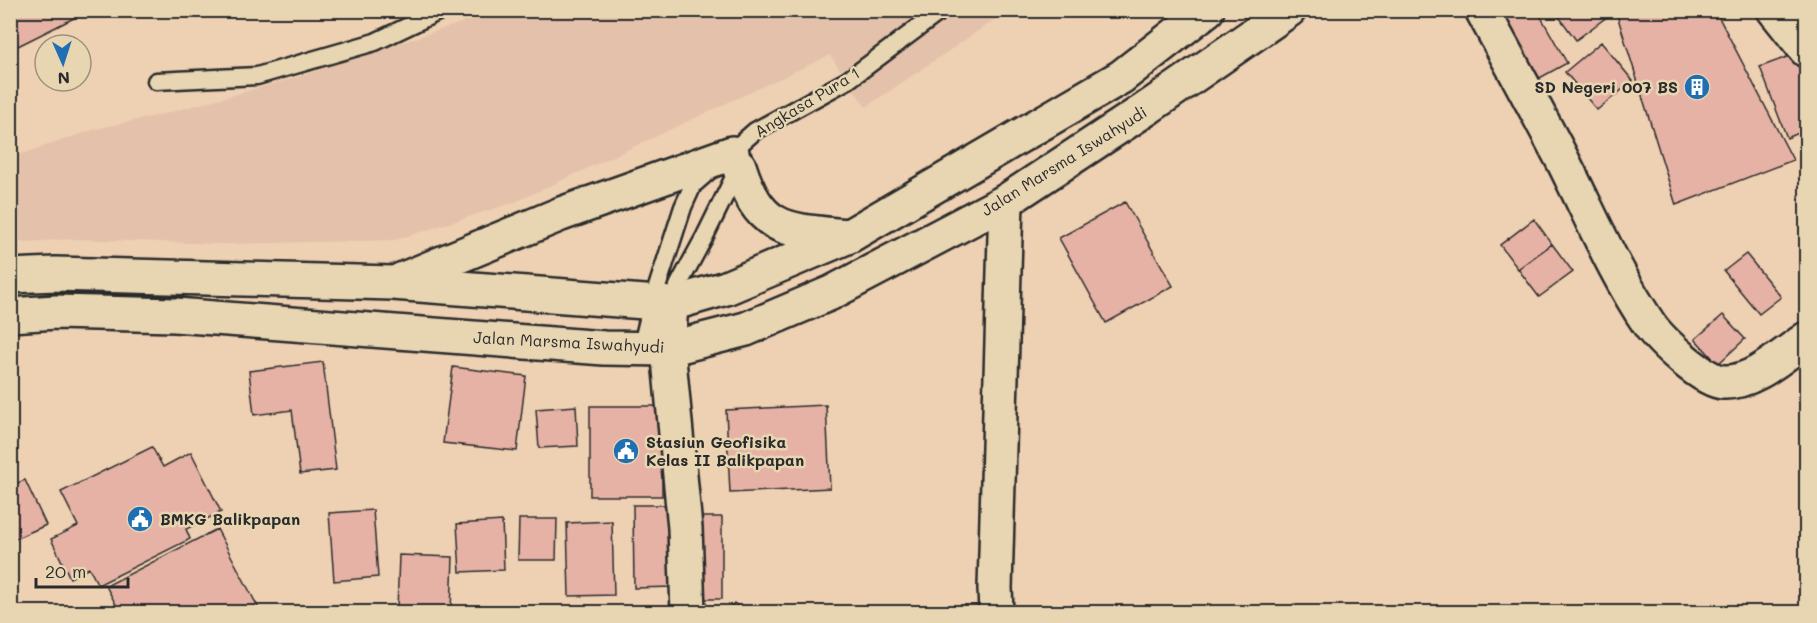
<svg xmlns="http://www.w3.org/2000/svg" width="1817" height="623" viewBox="0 0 1817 623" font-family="Mali,sans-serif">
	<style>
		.built { fill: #e4c1aa }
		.building { fill: #e6b2a5; stroke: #2b2b2b; stroke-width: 1.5 }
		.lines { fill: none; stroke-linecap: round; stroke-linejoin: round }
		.lane-casing { stroke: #2b2b2b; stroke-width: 21 }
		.street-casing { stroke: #2b2b2b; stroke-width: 38 }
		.highway-casing { stroke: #2b2b2b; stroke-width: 38 }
		.lane { stroke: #e8d6b3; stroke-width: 16 }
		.street { stroke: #e8d6b3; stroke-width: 33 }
		.highway { stroke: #e8d6b3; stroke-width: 33 }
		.labels { text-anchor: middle; stroke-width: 5; stroke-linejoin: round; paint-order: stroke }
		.poi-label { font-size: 16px; font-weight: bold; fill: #2b2b2b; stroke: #e8d6b3; text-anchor: start }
		.street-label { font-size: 16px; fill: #2b2b2b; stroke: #e8d6b3 }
	</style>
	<rect width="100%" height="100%" fill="#eed0b3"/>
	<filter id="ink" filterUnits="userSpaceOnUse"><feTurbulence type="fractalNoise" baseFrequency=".0167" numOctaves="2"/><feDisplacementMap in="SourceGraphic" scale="12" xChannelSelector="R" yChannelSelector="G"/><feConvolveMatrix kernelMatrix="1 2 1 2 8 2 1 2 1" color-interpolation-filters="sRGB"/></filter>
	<g filter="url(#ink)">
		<path class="built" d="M 477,11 L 1007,11 L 866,107 L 830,55 L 515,202 L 395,240 L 224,244 L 72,239 L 11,243 L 10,158 L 96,129 L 164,114 L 298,77 L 461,23 Z"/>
		<path class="building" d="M 10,10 L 90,10 L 10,50 Z
			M 1514,10 L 1537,10 L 1567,63 L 1538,79 L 1502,17 Z
			M 1563,10 L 1616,10 L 1576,40 L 1557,14 Z
			M 1630,10 L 1715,10 L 1793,160 L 1676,205 L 1617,15 Z
			M 1601,42 L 1633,81 L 1597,110 L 1565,72 Z
			M 1795,54 L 1806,84 L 1806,130 L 1787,138 L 1760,67 Z
			M 1125,202 L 1173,286 L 1106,323 L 1059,238 Z
			M 1534,219 L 1552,244 L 1518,269 L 1500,245 Z
			M 1552,244 L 1573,272 L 1539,297 L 1518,269 Z
			M 1746,254 L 1781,297 L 1759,314 L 1724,271 Z
			M 1723,315 L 1745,339 L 1718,364 L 1695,339 Z
			M 323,362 L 336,470 L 300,474 L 292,410 L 254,415 L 249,371 Z
			M 453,367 L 526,376 L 517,451 L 443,443 Z
			M 826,405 L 830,488 L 730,493 L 726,410 Z
			M 576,406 L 578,446 L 539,448 L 536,409 Z
			M 590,406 L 662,406 L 662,496 L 590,496 Z
			M 152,447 L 163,467 L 191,452 L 221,512 L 186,529 L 190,539 L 98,585 L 89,568 L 70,578 L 51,539 L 78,526 L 61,492 Z
			M 25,480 L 46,525 L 10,541 L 10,486 Z
			M 633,505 L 672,505 L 673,587 L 634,588 Z
			M 373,510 L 378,577 L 334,581 L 329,513 Z
			M 697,517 L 722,517 L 722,599 L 697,599 Z
			M 519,519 L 557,519 L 556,560 L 518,560 Z
			M 502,521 L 504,570 L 460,572 L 457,524 Z
			M 612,521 L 614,595 L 569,596 L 567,523 Z
			M 217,529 L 260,611 L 120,612 L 106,586 Z
			M 399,555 L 453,557 L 451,611 L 397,609 Z
			M 734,603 L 746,612 L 726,612 Z"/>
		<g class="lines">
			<g class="lane-casing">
				<path id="lane" d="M 156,81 L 257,76 L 375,42 L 442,10
					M 671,304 L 679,284 L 705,236 L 739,167
					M 641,349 L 652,303 L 683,207 L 693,185 L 755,131 L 848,80 L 942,10"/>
			</g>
			<g class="street-casing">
				<path id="street" d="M 1482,10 C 1509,60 1536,109 1562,159 C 1590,214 1614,272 1649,324 C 1660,340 1703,381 1723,382 C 1752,384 1783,355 1806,339
					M 1774,10 L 1806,50
					M 671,304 L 668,349 L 685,528 L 688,612
					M 996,612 L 995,588 L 1006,201"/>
			</g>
			<g class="highway-casing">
				<path id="highway" d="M 739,166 C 760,232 785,230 847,236
					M 10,276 L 55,274 L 393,283 L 671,304 L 726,288 L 849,236 L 1121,77 L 1207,10
					M 401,280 L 561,214 L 732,153
					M 10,315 L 56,312 L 175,315 L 604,348 L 668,349 L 746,329 L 831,293 L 1006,201 L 1149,107 L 1289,10"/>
			</g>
			<use href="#lane" class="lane"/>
			<use href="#street" class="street"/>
			<use href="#highway" class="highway"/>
		</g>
	</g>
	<defs>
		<g id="building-disc" transform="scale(1.35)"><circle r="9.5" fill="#1f6fb2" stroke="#e8d6b3"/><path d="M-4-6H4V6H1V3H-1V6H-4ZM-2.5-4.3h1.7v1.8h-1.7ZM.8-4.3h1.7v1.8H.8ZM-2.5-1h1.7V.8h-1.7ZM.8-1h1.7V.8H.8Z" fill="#fff"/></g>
		<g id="civic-disc" transform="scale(1.35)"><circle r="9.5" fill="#1f6fb2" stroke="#e8d6b3"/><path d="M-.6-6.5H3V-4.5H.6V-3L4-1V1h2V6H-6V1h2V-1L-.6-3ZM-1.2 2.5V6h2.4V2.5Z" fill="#fff"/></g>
	</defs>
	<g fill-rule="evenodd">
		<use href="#building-disc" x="1697" y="87"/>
		<use href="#civic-disc" x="626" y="451"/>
		<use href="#civic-disc" x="140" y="519"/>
	</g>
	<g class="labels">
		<g class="poi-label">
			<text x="1678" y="93" text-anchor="end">SD Negeri 007 BS</text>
			<text x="646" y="448">Stasiun Geofisika<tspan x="646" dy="18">Kelas II Balikpapan</tspan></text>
			<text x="160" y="525">BMKG Balikpapan</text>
		</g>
		<g class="street-label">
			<text transform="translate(807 102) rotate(-31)" y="6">Angkasa Pura 1</text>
			<text transform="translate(1064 161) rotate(-32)" y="6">Jalan Marsma Iswahyudi</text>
			<text transform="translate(569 342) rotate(3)" y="6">Jalan Marsma Iswahyudi</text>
		</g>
	</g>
	<rect width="1817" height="623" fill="none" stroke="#e8d6b3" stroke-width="36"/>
	<rect x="18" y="18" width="1781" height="587" fill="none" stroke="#2b2b2b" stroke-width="2" filter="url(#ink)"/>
	<g transform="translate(63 63) rotate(177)"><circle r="28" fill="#e8d6b3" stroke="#9c927d" stroke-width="1.5"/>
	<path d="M0-4.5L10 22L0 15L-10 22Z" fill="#1f6fb2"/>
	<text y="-9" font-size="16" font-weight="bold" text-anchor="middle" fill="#2b2b2b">N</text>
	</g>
	<path d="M36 578v9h92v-9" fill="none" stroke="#2b2b2b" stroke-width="3"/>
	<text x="45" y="578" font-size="18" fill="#2b2b2b" stroke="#e8d6b3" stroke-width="4.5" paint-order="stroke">20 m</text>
</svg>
